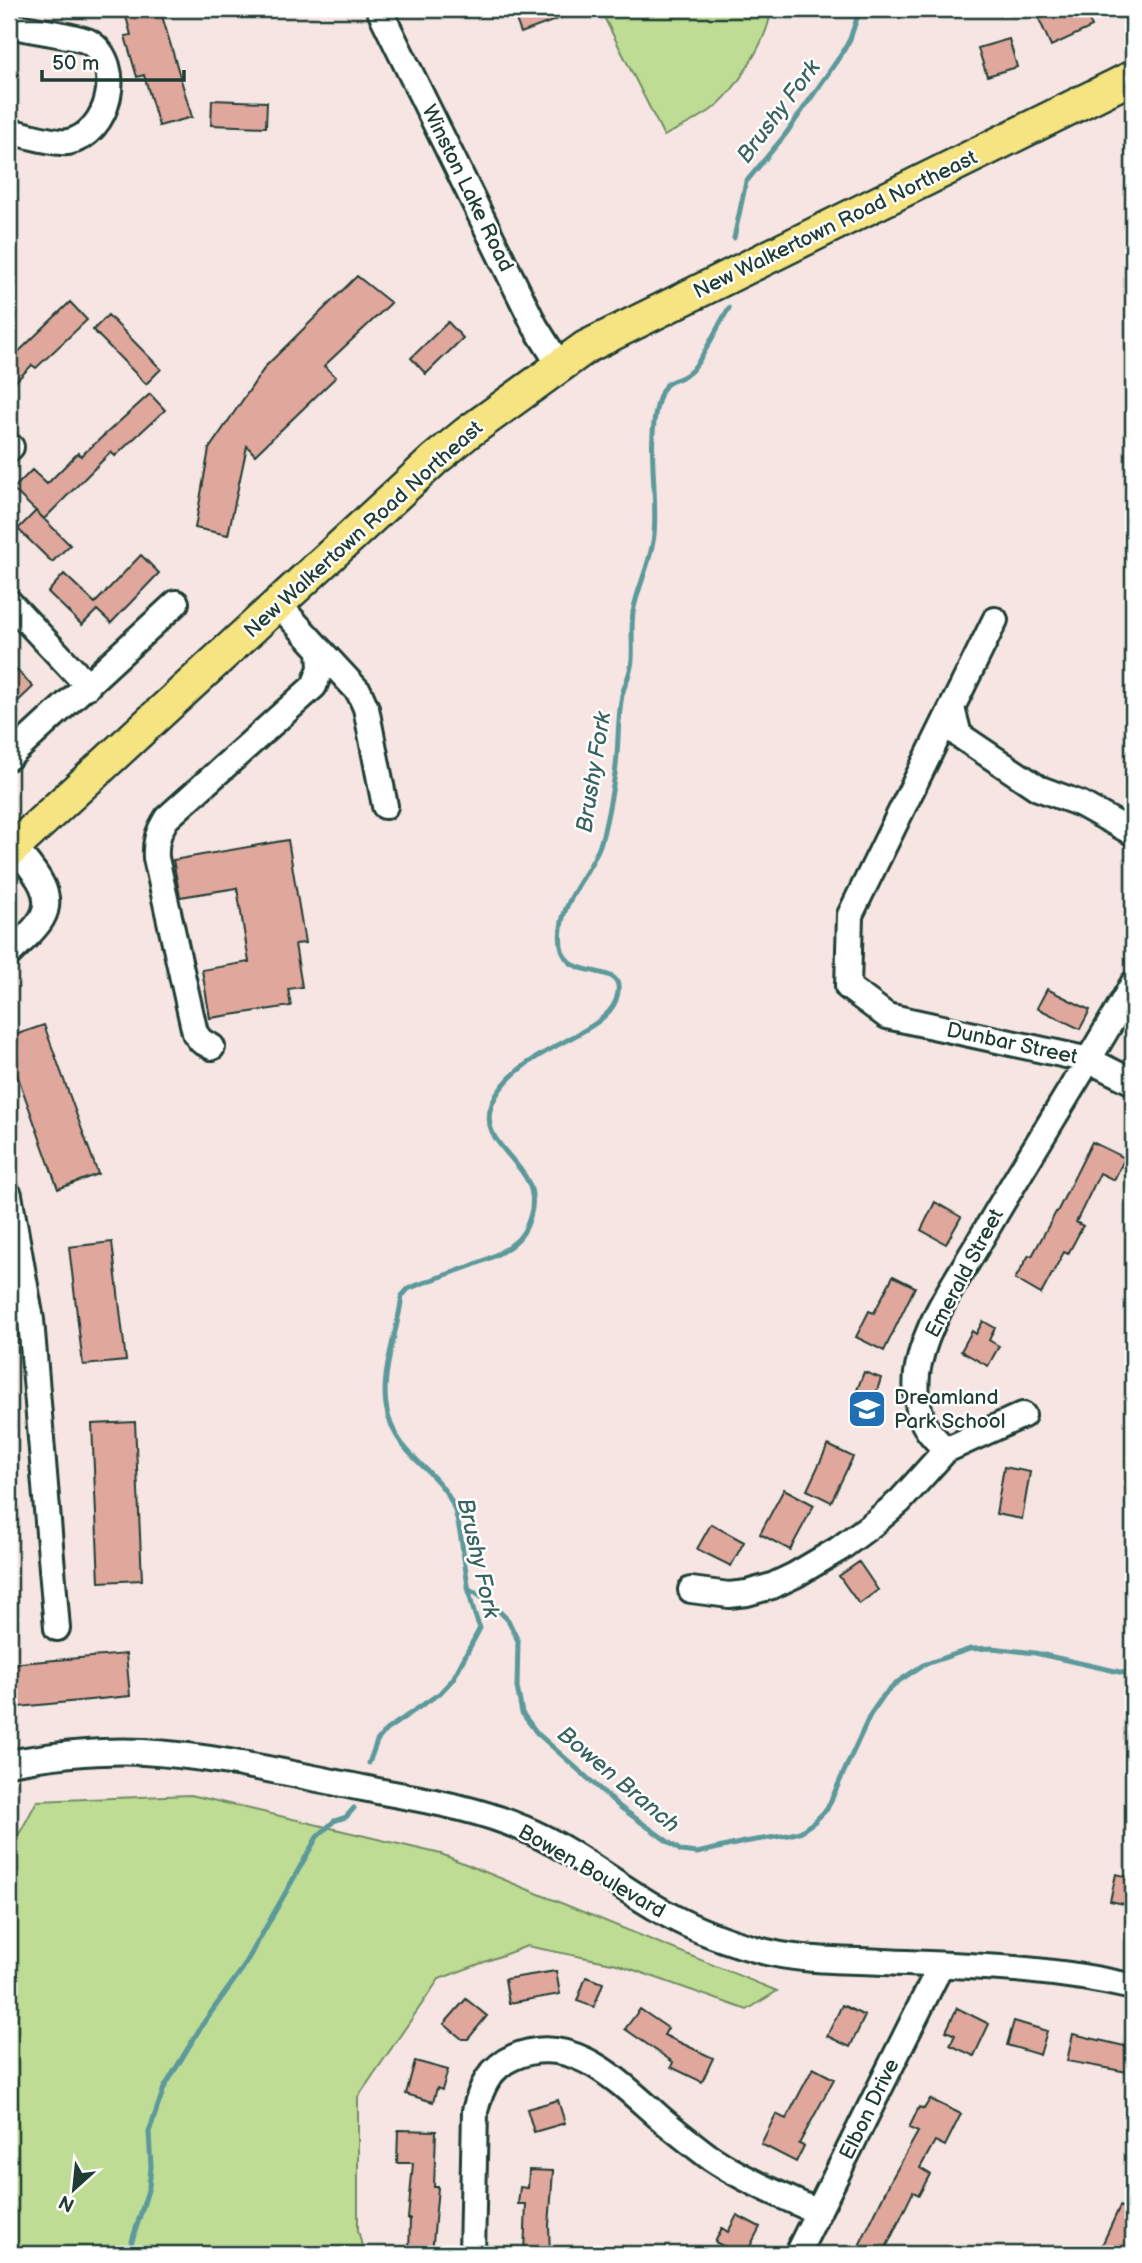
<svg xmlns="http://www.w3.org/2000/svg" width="1142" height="2263" viewBox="0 0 1142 2263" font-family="'Balsamiq Sans',sans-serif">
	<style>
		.green { fill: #bfdc94; stroke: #6f8c64; stroke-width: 2 }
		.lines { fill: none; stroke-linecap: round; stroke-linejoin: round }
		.stream { stroke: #5c999b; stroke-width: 5 }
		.building { fill: #e0a79d; stroke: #1f3d34; stroke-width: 2 }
		.minor-casing { stroke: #1f3d34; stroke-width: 30 }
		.major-casing { stroke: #1f3d34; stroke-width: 37 }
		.minor { stroke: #fff; stroke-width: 24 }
		.major { stroke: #f6e381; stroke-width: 32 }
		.labels { text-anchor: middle; stroke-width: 5; stroke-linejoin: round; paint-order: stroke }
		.street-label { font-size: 21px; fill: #1f3d34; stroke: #fff }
		.poi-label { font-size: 21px; fill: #1f3d34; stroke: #fff; text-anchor: start }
		.water-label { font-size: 23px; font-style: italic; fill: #38635f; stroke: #fff }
	</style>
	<rect width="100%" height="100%" fill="#f6e5e2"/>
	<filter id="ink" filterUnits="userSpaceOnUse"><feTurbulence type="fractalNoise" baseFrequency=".0143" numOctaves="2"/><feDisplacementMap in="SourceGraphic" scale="14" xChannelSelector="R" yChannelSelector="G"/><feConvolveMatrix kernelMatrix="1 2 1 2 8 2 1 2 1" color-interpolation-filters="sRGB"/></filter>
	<g filter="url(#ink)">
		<path class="green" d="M 600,9 L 771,9 C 769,38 735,93 711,110 C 697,120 679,128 664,136 Z
			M 191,1795 L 441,1854 L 777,1991 L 747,2010 L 617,1964 L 527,1946 L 439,1979 L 358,2097 L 358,2230 L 364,2254 L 9,2254 L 9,1853 L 37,1801 Z"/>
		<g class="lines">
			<path class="stream" d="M 734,238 L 746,182 L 785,135 L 841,55 L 850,39 L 860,9
				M 468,1588 L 493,1605 L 508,1620 L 518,1641 L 517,1687 L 522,1713 L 537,1733 L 620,1807 L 681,1851 L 697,1853 L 744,1842 L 788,1835 L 800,1832 L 814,1822 L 827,1809 L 870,1715 L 884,1695 L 899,1681 L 923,1665 L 970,1649 L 992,1648 L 1035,1653 L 1133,1675
				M 369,1763 L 377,1741 L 386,1730 L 440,1693 L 453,1679 L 480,1628 C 463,1590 467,1548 454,1508 C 446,1485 423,1468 407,1450 C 365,1402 395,1351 402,1296 L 408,1289 C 439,1275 490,1264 514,1243 C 522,1237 527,1227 530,1217 C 547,1163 474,1150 492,1104 C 514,1049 603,1037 616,1000 C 633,951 552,995 561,928 C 564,898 590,873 600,845 C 607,823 611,797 615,774 C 619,748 617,721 622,695 C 625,683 631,673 632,660 C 633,644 631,628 633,612 C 638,586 651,562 654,535 C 658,491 646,445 658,402 C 666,373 676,386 691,371 C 702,361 719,323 729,308
				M 128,2254 L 149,2187 L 151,2167 L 149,2132 L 164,2088 L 202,2025 L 243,1968 L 317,1837 L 334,1821 L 346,1817 L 354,1808"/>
		</g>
		<path class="building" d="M 124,9 L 160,9 L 192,117 L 159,126 L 144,75 L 137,77 L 125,36 L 131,35 Z
			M 512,9 L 582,9 L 582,10 L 521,33 Z
			M 1061,9 L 1084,9 L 1092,27 L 1051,46 L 1039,19 Z
			M 1009,39 L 1017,67 L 987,76 L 978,48 Z
			M 212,100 L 267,102 L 266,127 L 211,125 Z
			M 357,276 L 391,303 L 324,366 L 336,377 L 255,455 L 247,446 L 228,535 L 195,528 L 209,449 L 266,366 Z
			M 70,302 L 87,320 L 36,368 L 32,365 L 9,388 L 9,361 Z
			M 108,315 L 161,369 L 146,384 L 93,330 Z
			M 448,322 L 463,338 L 426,374 L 411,358 Z
			M 150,394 L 165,410 L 115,456 L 111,452 L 44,519 L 13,489 L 32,470 L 47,484 L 78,453 L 81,456 Z
			M 36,511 L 70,545 L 52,562 L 18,529 Z
			M 141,555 L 159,573 L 111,623 L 97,610 L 82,625 L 48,592 L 64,574 L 95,603 Z
			M 17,670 L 33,687 L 9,710 L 9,678 Z
			M 288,840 L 305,943 L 295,944 L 302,987 L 288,989 L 291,1006 L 210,1018 L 202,970 L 249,962 L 237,888 L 180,897 L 173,860 Z
			M 1047,989 L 1090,1010 L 1080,1029 L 1037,1008 Z
			M 44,1025 L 98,1174 L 58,1189 L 9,1052 L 9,1037 Z
			M 1092,1142 L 1125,1158 L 1114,1180 L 1100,1173 L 1076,1222 L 1083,1226 L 1068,1254 L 1064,1252 L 1041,1294 L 1015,1279 L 1029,1255 L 1032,1256 L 1056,1212 L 1057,1212 Z
			M 935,1202 L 961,1217 L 946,1244 L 921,1230 Z
			M 112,1242 L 126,1361 L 83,1365 L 69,1247 Z
			M 893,1276 L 915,1287 L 884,1351 L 856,1337 L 869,1311 L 874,1313 Z
			M 983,1321 L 995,1328 L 989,1340 L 999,1346 L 988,1366 L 961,1351 L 972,1331 L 976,1334 Z
			M 864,1372 L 881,1378 L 875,1397 L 857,1390 Z
			M 135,1422 L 142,1580 L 99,1582 L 92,1424 Z
			M 828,1445 L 853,1457 L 831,1502 L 807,1490 Z
			M 1004,1467 L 1030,1472 L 1022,1519 L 996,1514 Z
			M 784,1489 L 814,1505 L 790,1550 L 760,1534 Z
			M 711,1524 L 744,1542 L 731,1566 L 697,1549 Z
			M 859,1562 L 878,1590 L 859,1604 L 839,1576 Z
			M 126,1654 L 130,1696 L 9,1708 L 9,1664 Z
			M 1116,1874 L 1133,1878 L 1133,1906 L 1110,1901 Z
			M 556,1971 L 560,1994 L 509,2003 L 505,1979 Z
			M 586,1977 L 603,1983 L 594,2007 L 577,2001 Z
			M 466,1999 L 487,2016 L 468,2039 L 462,2039 L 444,2024 Z
			M 842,2005 L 865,2016 L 850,2047 L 827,2036 Z
			M 957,2008 L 989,2024 L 974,2056 L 950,2045 L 955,2035 L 946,2031 Z
			M 640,2009 L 668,2028 L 664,2035 L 713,2058 L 702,2082 L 671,2067 L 673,2062 L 625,2029 Z
			M 1014,2021 L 1047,2031 L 1040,2055 L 1007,2045 Z
			M 1073,2034 L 1133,2048 L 1133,2073 L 1067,2061 Z
			M 415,2061 L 448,2070 L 442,2090 L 437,2088 L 433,2102 L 406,2094 Z
			M 813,2068 L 834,2079 L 799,2144 L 804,2146 L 796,2162 L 761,2144 L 776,2114 L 786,2119 Z
			M 930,2099 L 961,2114 L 945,2146 L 935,2141 L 920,2168 L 930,2174 L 919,2195 L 913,2192 L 883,2254 L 855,2254 L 890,2182 L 918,2132 L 909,2128 L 919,2107 L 924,2109 Z
			M 558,2100 L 565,2123 L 534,2132 L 527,2109 Z
			M 398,2130 L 436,2131 L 434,2187 L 438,2187 L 432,2254 L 409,2254 L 410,2219 L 408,2219 L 413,2163 L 397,2163 Z
			M 529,2170 L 553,2171 L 549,2226 L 550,2254 L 524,2254 L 526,2204 L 518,2204 L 520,2187 L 528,2188 Z
			M 1120,2206 L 1133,2213 L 1133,2235 L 1124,2254 L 1098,2254 Z
			M 737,2215 L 760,2227 L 746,2254 L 739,2254 L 715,2242 L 722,2228 L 728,2232 Z"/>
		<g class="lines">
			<g class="minor-casing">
				<path id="minor" d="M 379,9 L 535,326 L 560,366
					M 9,25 C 24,29 78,36 89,42 C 126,65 109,134 68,142 C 57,144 22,134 9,131
					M 9,449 L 11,447
					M 9,602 L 88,686
					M 995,620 L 850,915 L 848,987 L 887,1016 L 1089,1060 L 1133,1082
					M 320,650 L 359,692 L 366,708 L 385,806
					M 952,708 L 959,735 L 1038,788 L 1081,804 L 1133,833
					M 9,757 L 176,603
					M 9,954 C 19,943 35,931 42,918 C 57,892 29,866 14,847
					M 212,1047 L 201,1041 L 195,1033 L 156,858 C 155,842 158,832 167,818 L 314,686 L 321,668 L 320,650 L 278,604
					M 9,1195 L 31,1320 L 57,1628
					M 946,1450 C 940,1444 933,1437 928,1430 C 916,1414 914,1382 919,1363 C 928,1321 956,1281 978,1244 C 1028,1157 1083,1072 1133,984
					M 691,1590 L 729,1595 L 747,1593 L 772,1586 L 795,1575 L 839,1549 L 874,1523 L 900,1501 L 946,1450 L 1023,1415
					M 9,1763 C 53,1755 98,1750 143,1752 C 217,1756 290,1774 363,1788 C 416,1799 471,1806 522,1828 C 569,1847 609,1880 653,1906 C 685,1926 719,1939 755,1949 C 796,1961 840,1960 883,1962 C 967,1966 1051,1967 1133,1987
					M 472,2254 L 475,2111 C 481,2087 490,2067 514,2057 C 571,2032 618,2081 658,2116 C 674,2130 691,2143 708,2156 C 742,2179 780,2195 818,2212
					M 797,2254 L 941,1965"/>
			</g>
			<g class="major-casing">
				<path id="major" d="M 9,852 L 434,460 L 467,433 L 586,347 L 1133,77"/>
			</g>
			<use href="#minor" class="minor"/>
			<use href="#major" class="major"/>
		</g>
	</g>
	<defs>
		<g id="school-square" transform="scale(2.0125)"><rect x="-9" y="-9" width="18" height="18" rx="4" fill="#1f6fb2" stroke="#fff"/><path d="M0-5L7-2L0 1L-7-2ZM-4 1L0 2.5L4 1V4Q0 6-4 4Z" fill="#fff"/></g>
	</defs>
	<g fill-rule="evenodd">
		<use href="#school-square" x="867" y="1409"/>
	</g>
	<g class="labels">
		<g class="street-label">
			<text transform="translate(468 188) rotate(64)" y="7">Winston Lake Road</text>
			<text transform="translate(835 224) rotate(-26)" y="7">New Walkertown Road Northeast</text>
			<text transform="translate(363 529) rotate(-42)" y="7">New Walkertown Road Northeast</text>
			<text transform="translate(1012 1043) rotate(12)" y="7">Dunbar Street</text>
			<text transform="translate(964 1273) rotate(-62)" y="7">Emerald Street</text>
			<text transform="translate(592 1871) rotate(30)" y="7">Bowen Boulevard</text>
			<text transform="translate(869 2109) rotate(-64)" y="7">Elbon Drive</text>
		</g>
		<g class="poi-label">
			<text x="894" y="1404">Dreamland<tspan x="894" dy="24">Park School</tspan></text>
		</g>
		<g class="water-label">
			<text transform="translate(778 111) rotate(-53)" y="8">Brushy Fork</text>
			<text transform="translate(593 772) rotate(-81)" y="8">Brushy Fork</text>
			<text transform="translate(479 1558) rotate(77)" y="8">Brushy Fork</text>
			<text transform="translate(619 1779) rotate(40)" y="8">Bowen Branch</text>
		</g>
	</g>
	<rect width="1142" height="2263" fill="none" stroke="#fff" stroke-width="35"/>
	<rect x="18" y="18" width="1107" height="2228" fill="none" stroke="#1f3d34" stroke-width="2.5" filter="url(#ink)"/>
	<g transform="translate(74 2189) rotate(207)" stroke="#ffffff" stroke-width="5" paint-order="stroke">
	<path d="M0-5L12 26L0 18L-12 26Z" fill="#1f3d34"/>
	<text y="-10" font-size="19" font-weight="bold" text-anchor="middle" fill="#1f3d34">N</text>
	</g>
	<path d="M42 70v10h142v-10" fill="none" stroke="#1f3d34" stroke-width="3.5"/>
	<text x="52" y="70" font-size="21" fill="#1f3d34" stroke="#ffffff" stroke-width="5" paint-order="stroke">50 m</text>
</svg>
